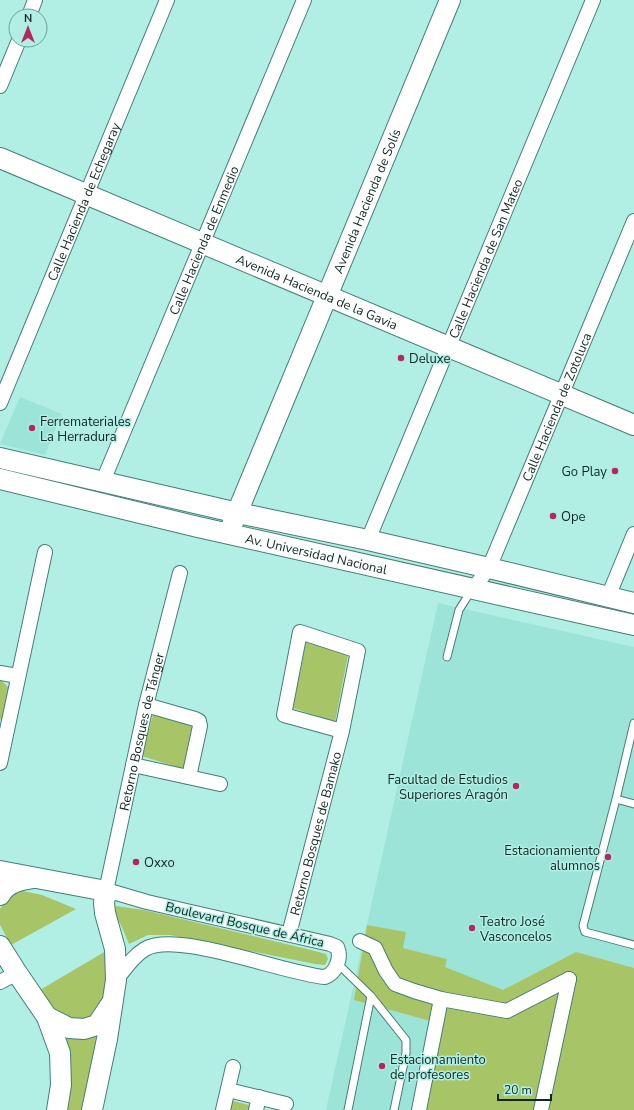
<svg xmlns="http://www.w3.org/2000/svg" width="634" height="1110" viewBox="0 0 634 1110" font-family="'Nunito Sans',sans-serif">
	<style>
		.built { fill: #9de4d8 }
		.green { fill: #a7c566 }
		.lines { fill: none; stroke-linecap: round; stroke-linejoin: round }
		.lane-casing { stroke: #457f77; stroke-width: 9 }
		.street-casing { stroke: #457f77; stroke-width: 16 }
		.secondary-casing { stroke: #457f77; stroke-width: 22 }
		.lane { stroke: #fff; stroke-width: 7 }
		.street { stroke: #fff; stroke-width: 14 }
		.secondary { stroke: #fff; stroke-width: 20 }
		.poi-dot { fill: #b5285e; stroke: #b1eee4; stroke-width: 1.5 }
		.labels { text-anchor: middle; stroke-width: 3; stroke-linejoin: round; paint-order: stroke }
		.street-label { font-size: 13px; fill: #0f2824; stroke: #b1eee4 }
		.poi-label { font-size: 13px; fill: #0f2824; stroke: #b1eee4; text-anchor: start }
	</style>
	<rect width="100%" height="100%" fill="#b1eee4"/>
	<path class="built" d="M 20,397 L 62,414 L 45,455 L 0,444 Z
		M 438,603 L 634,647 L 634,1110 L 326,1110 Z"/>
	<path class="green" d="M 306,642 L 348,655 L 335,722 L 293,708 Z
		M 0,679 L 13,692 L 6,716 L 0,720 Z
		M 154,711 L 197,724 L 186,770 L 142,756 Z
		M 23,891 L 42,895 L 76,909 L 11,945 L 0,925 L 0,909 L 8,897 Z
		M 109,905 L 144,910 L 315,951 L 326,954 L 328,959 L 325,965 L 315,964 L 170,935 L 148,935 L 129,944 L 121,925 Z
		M 367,925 L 406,932 L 403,948 L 447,959 L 445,967 L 503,990 L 576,952 L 634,968 L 634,1110 L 411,1110 L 434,1022 L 354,1000 Z
		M 106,951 C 107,965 107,999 97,1010 C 91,1017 84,1020 75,1022 L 53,1010 L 40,990 Z
		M 101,1029 L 82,1110 L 66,1110 L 62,1033 Z
		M 229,1100 L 253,1106 L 252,1110 L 227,1110 Z"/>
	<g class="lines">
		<g class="lane-casing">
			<path id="lane" d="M 447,657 L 459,610 L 471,591
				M 616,799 L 634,723
				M 634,804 L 616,799 L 583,926 L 585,932 L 589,933 L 634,945
				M 337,963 L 371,996 L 406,1040 L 406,1053 L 394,1110
				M 348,1110 L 371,996"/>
		</g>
		<g class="street-casing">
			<g id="street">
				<path d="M 29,16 L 35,0"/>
				<path d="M 0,86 L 19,40"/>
				<path id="s1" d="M 0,403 L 167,0"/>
				<path id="s2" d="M 103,481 L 304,0"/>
				<path id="s3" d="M 368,540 L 593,0"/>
				<path id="s4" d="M 473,589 L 489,568 L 634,221"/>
				<path d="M 608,597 L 634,534"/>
				<path d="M 0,673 L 18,676"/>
				<path d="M 146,705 L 195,719 L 199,721 L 200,726 L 189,777"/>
				<path d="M 0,763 L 45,552"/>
				<path d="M 133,765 L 220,784"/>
				<path id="s5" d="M 289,934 L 342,731 L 358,651 L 300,632 L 284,715 L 342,731"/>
				<path d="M 360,941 L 375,948 L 386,971 L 395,984 L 414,991 L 441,999 L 507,1011 L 569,979"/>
				<path id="s6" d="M 116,980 C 125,969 133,956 145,949 C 177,930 285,974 325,977 C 336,973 342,958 337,947 L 330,944 L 147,902 L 113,892 L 106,891 L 146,705 L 180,573"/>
				<path d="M 0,982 L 17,973"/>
				<path d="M 228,1090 L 286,1104"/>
				<path d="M 223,1110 L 233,1067"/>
				<path d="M 256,1110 L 259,1097"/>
				<path d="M 419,1110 L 441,999"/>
				<path d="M 541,1110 L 569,979"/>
			</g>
		</g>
		<g class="secondary-casing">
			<g id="secondary">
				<path id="s7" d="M 0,158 L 634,425"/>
				<path d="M 0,458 L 238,513 L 368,540 L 489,568 L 634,603"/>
				<path id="s8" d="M 0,479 L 198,527 L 634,625"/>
				<path id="s9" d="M 232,525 L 450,0"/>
				<path d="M 0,871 L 106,891 L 104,903 L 105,913 L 115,949 L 116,980 L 107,1039 L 92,1110"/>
				<path d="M 0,895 C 7,882 21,880 33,878"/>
				<path d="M 0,946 L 17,973 L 47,1017 L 60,1053 L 61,1085 L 57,1110"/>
				<path d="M 47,1017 L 69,1028 L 84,1029 L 97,1025 L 111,1004"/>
			</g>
		</g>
		<use href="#lane" class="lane"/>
		<use href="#street" class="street"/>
		<use href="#secondary" class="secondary"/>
	</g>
	<g class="poi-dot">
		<circle cx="401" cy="358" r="4"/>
		<circle cx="32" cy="428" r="4"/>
		<circle cx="615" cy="471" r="4"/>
		<circle cx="553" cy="516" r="4"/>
		<circle cx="516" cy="786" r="4"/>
		<circle cx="608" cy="857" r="4"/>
		<circle cx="136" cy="862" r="4"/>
		<circle cx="472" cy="928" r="4"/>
		<circle cx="382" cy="1066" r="4"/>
	</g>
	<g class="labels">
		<g class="street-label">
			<text dy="5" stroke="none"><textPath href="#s9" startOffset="351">Avenida Hacienda de Solís</textPath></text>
			<text dy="5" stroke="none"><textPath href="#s1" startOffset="218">Calle Hacienda de Echegaray</textPath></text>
			<text dy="5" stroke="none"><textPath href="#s2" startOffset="261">Calle Hacienda de Enmedio</textPath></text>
			<text dy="5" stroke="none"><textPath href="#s3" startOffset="305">Calle Hacienda de San Mateo</textPath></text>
			<text dy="5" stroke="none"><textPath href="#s7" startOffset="344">Avenida Hacienda de la Gavia</textPath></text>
			<text dy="5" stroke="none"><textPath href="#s4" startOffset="201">Calle Hacienda de Zotoluca</textPath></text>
			<text dy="5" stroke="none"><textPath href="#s8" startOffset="325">Av. Universidad Nacional</textPath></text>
			<text dy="5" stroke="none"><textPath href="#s6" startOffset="664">Retorno Bosques de Tánger</textPath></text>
			<text dy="5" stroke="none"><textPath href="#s5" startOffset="104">Retorno Bosques de Bamako</textPath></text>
			<text transform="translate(245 924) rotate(13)" y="5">Boulevard Bosque de África</text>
		</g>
		<g class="poi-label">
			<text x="409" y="363">Deluxe</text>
			<text x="40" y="426">Ferremateriales<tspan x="40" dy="15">La Herradura</tspan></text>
			<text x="607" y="476" text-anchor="end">Go Play</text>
			<text x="561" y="521">Ope</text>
			<text x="508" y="784" text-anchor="end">Facultad de Estudios<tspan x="508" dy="15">Superiores Aragón</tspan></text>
			<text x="600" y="855" text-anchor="end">Estacionamiento<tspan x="600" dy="15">alumnos</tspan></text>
			<text x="144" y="867">Oxxo</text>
			<text x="480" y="926">Teatro José<tspan x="480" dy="15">Vasconcelos</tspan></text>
			<text x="390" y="1064">Estacionamiento<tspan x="390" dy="15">de profesores</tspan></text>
		</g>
	</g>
	<g transform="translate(28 28)"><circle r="19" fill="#b1eee4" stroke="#709f97"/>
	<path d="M0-3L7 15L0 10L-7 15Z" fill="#b5285e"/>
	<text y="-6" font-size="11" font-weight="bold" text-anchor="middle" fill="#0f2824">N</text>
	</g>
	<path d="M498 1094v6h53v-6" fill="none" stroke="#0f2824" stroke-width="2"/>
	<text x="504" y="1094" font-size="12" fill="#0f2824" stroke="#b1eee4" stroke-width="3" paint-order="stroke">20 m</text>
</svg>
